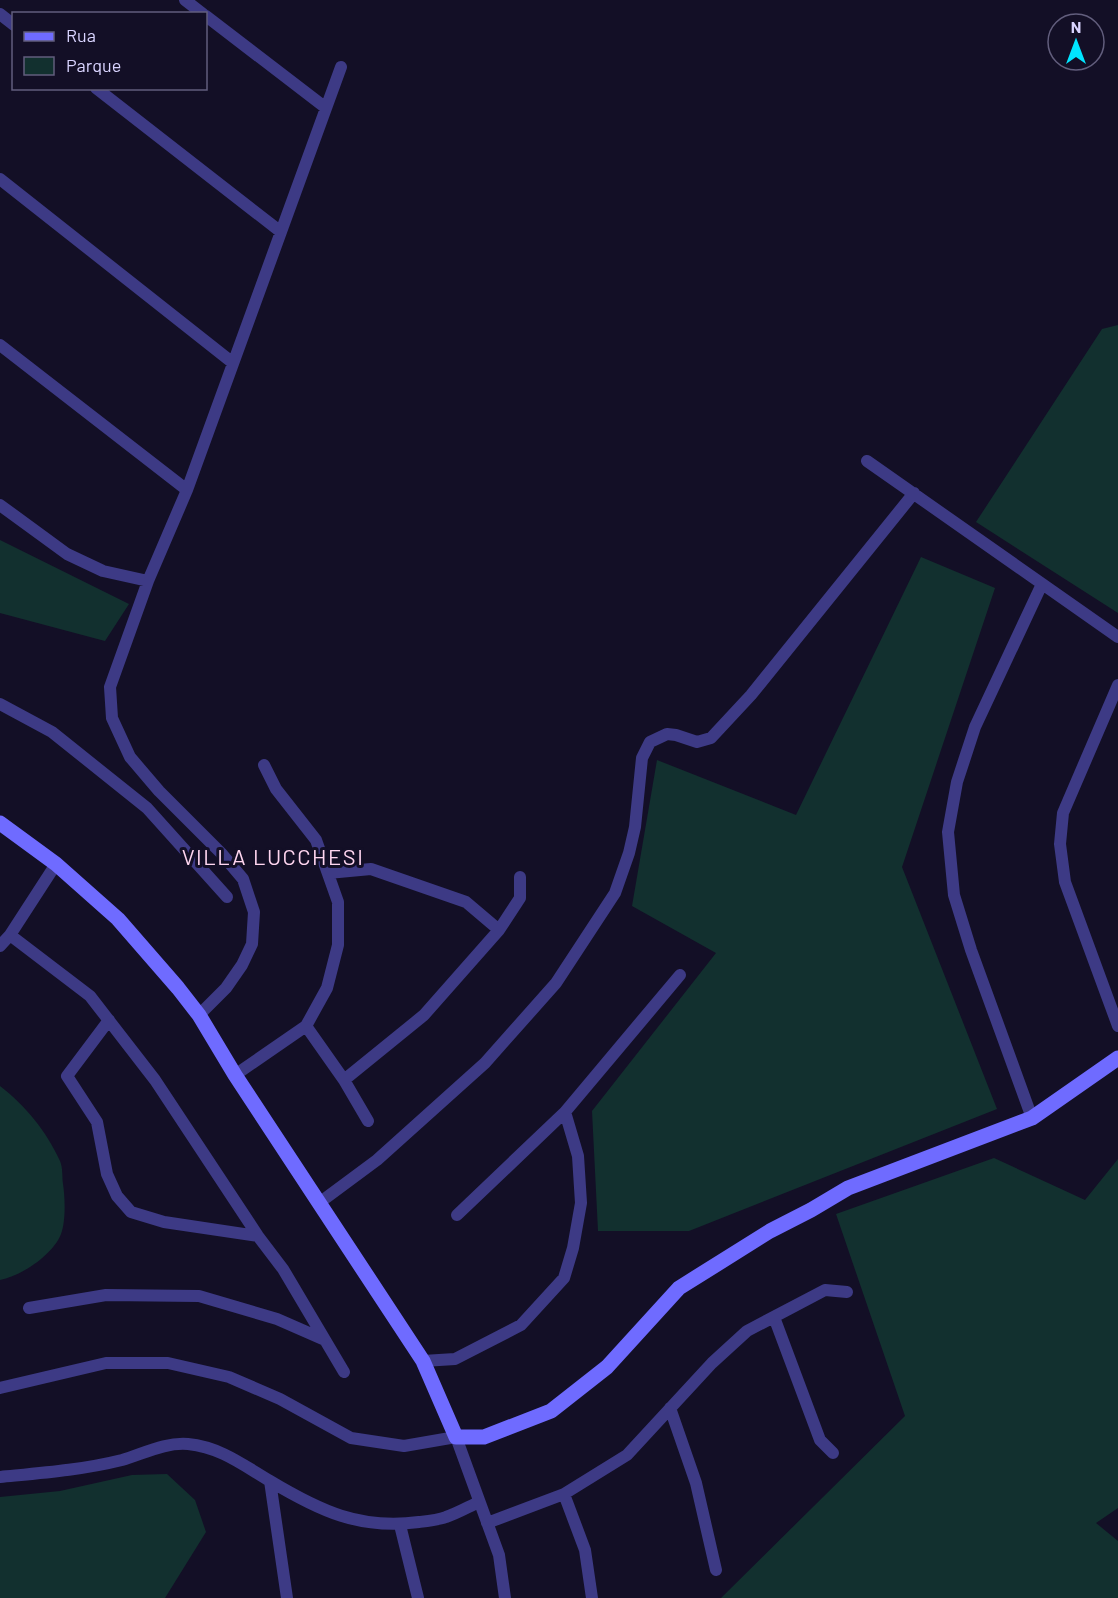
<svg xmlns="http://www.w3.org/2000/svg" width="1118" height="1598" viewBox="0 0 1118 1598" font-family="Barlow,sans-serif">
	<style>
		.green { fill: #12302f }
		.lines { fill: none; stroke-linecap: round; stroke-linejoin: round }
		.street { stroke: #3d3a85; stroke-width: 12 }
		.secondary { stroke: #6f6bff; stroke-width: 15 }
		.labels { text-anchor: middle; stroke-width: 6; stroke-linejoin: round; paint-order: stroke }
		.neighbourhood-label { font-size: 22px; letter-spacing: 1.5px; fill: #ffd6f0; stroke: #130f26 }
	</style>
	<rect width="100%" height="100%" fill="#130f26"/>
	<path class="green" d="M 1118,325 L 1118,613 L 976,522 L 1102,329 Z
		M 0,540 L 129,604 L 105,641 L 0,613 Z
		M 921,557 L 995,588 L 902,867 L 997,1109 L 689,1231 L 598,1231 L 592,1111 L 716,953 L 632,906 L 657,760 L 796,815 Z
		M 0,1086 C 25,1105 47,1132 60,1161 C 63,1168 62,1177 63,1184 C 65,1197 66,1221 61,1234 C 53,1255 21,1276 0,1280 Z
		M 994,1158 L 1085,1200 L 1118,1159 L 1118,1508 L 1096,1523 L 1118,1541 L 1118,1598 L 721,1598 L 905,1416 L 836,1214 Z
		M 167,1474 L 195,1500 L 206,1532 L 165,1598 L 0,1598 L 0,1497 L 60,1491 L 132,1475 Z"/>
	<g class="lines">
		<path class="street" d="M 185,0 L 203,14
			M 0,14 L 14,25
			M 206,16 L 326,108
			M 96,88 L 281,232
			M 0,179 L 233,363
			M 0,345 L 187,490
			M 867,461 L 1118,637
			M 0,505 L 67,554 L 103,571 L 148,581
			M 1118,685 L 1063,813 L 1060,844 L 1065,882 L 1118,1026
			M 0,704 L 52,732 L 147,808 L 227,897
			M 328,873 L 371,869 L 466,902 L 499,930
			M 10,935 L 90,996 L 155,1080 L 258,1236 L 283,1269 L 344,1372
			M 0,946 L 10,935 L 56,864
			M 199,1015 L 226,988 L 242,965 L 252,944 L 254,912 L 243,879 L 221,853 L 159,791 L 130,757 L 112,718 L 110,687 L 148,581 L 187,490 L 341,67
			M 109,1020 L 67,1076 L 97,1122 L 107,1174 L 117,1196 L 131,1212 L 164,1222 L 258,1236
			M 306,1026 L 344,1080 L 368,1121
			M 235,1075 L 306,1026 L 327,988 L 338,945 L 338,902 L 316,840 L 276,789 L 264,765
			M 344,1080 L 424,1015 L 499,930 L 520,898 L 520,877
			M 1032,1118 L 971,950 L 954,895 L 948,832 L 957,782 L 975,727 L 1042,584
			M 319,1203 L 377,1160 L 485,1063 L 556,983 L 615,893 L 629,853 L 635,827 L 642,758 L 650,742 L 667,734 L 676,735 L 697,742 L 711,738 L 751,695 L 914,493
			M 457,1215 L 565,1112 L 680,975
			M 29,1308 L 106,1295 L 199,1296 L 277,1319 L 325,1340
			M 774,1317 L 820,1440 L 833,1453
			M 423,1361 L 455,1359 L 521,1325 L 564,1278 L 573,1248 L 581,1203 L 578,1156 L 565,1112
			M 0,1388 L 106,1363 L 168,1363 L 229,1377 L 280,1399 L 351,1438 L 404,1446 L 456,1437 L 499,1555 L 505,1598
			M 670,1408 L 696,1483 L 716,1570
			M 0,1477 C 41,1473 82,1470 122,1460 C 143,1454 165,1442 188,1444 C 220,1447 243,1465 270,1481 C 320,1511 360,1530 419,1522 C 428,1521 438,1520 446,1517 C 458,1513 468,1507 479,1502
			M 270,1481 L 287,1598
			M 564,1494 L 585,1550 L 592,1598
			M 487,1523 L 564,1494 L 627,1455 L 712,1363 L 747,1331 L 825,1290 L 847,1292
			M 400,1525 L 418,1598"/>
		<path class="secondary" d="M 0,823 L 56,864 L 118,919 L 178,988 L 199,1015 L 235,1075 L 423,1361 L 456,1437 L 484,1437 L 551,1411 L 607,1367 L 679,1288 L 770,1231 L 811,1210 L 848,1188 L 1032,1118 L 1118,1058"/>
	</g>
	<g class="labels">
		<g class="neighbourhood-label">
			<text x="273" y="865">VILLA LUCCHESI</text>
		</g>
	</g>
	<rect x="12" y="12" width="195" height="78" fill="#130f26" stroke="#625e7d" stroke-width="1.5"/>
	<rect x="24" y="32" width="30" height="9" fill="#6f6bff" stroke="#625e7d" stroke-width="1.5"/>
	<text x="66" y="42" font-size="18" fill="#d9d4ff">Rua</text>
	<rect x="24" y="57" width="30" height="18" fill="#12302f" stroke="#625e7d" stroke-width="1.5"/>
	<text x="66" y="72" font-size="18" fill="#d9d4ff">Parque</text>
	<g transform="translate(1076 42)"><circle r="28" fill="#130f26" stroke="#625e7d" stroke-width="1.5"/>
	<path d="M0-4.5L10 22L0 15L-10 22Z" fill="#00e5ff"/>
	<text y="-9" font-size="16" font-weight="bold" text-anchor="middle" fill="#d9d4ff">N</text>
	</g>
</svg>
